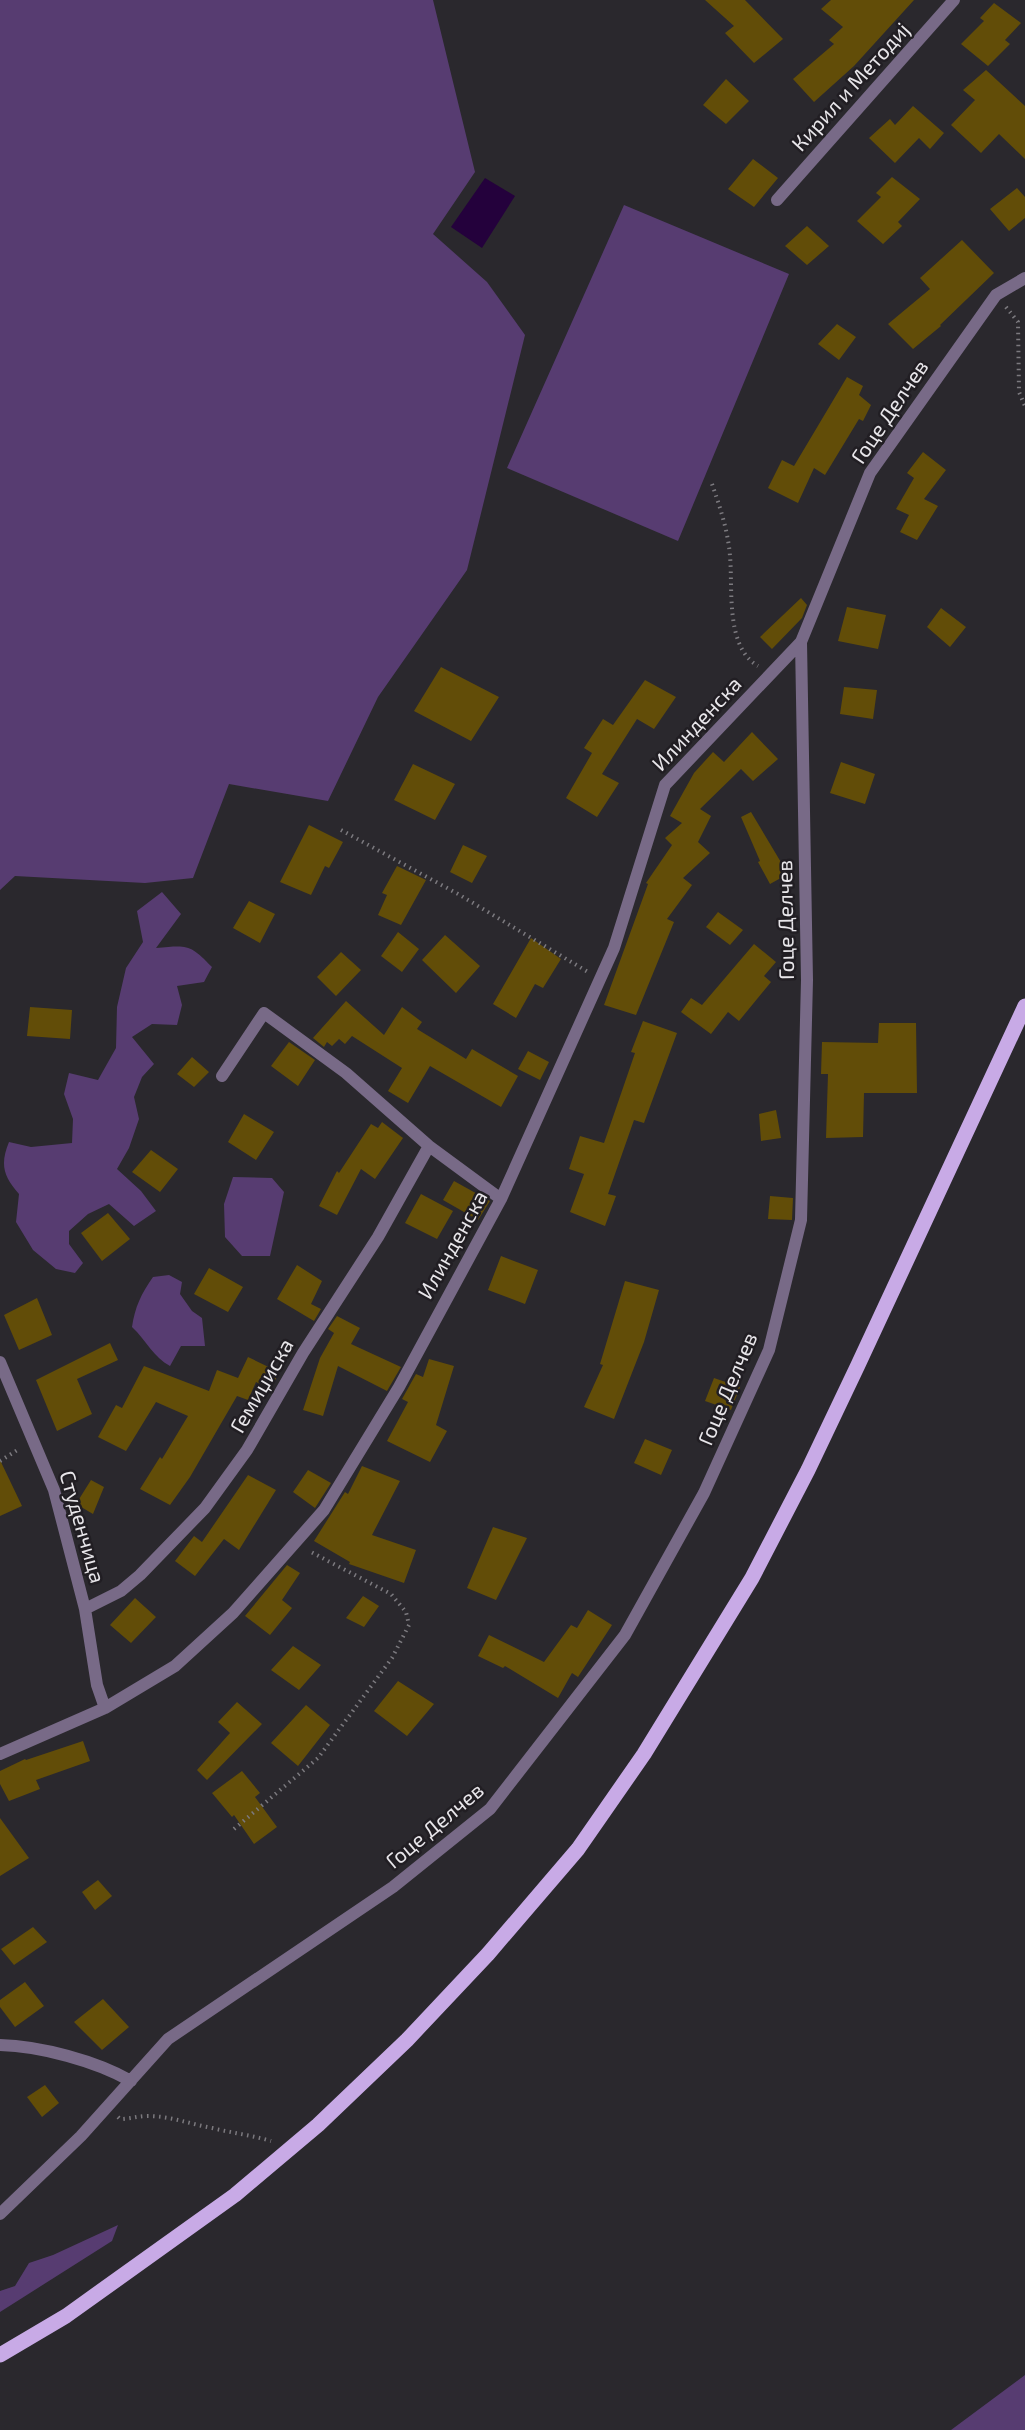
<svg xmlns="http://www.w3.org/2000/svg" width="1025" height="2430" viewBox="0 0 1025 2430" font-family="'Exo 2',sans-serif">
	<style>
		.green { fill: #573c71 }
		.water { fill: #24013c }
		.building { fill: #624d08 }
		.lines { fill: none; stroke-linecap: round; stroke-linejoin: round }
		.path { stroke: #7c7a7f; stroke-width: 4; stroke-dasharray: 1.5 4.5; stroke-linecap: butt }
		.minor { stroke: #786a87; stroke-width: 12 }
		.primary { stroke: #c8aae6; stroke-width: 15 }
		.labels { text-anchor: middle; stroke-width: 5; stroke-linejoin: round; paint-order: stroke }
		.street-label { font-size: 21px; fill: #e8e6ea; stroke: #211e23 }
	</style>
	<rect width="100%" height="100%" fill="#2a282d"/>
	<path class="green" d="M 0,0 L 433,0 L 475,172 L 433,234 L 487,282 L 525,335 L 467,570 L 378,697 L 328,801 L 229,784 L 193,878 L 145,883 L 15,876 L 0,890 Z
		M 624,205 L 789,274 L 678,541 L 507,468 Z
		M 162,892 L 181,914 L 156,948 C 188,945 190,944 212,967 L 204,982 L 177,986 L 182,1005 L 177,1025 L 152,1024 L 132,1037 L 154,1064 L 142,1077 L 134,1097 L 139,1119 L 129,1148 L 117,1169 L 141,1191 L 156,1211 L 134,1226 L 109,1204 L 88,1214 L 69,1231 L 69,1244 L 83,1263 L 75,1273 L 56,1269 L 33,1250 L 16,1222 L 19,1194 C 3,1176 0,1164 9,1142 L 31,1147 L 72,1143 L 73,1119 L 64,1094 L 69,1073 L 98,1080 L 116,1048 L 117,1007 L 126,968 L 143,942 L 137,911 Z
		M 233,1177 L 272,1178 L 284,1192 L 270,1256 L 242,1256 L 225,1237 L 224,1204 Z
		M 169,1275 L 182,1282 L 180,1294 L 192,1311 L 202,1318 L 205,1346 L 181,1346 L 170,1366 C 154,1358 146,1340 132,1327 C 135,1307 141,1294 153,1277 Z
		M 118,2225 L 112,2241 L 0,2312 L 0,2291 L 15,2286 L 29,2263 L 53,2255 Z
		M 1025,2375 L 1025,2430 L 951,2430 Z"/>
	<path class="water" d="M 485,178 L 515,196 L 482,248 L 451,227 Z"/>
	<path class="building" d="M 705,0 L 745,0 L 783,39 L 754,63 L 725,33 L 734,26 Z
		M 831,0 L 914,0 L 854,66 L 814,102 L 793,79 L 834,44 L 829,40 L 843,27 L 821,9 Z
		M 994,3 L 1021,23 L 1005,40 L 1010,44 L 988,66 L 961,44 L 984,21 L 980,18 Z
		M 986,70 L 1025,106 L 1025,159 L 999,134 L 981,153 L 951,125 L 975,100 L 963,90 Z
		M 726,79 L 749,101 L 726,124 L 703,105 Z
		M 913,106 L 944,133 L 930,149 L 919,138 L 895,163 L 869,138 L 890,119 L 895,125 Z
		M 753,159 L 778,178 L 754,207 L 728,189 Z
		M 892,177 L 920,199 L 898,222 L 902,226 L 883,244 L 857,221 L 881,197 L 876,193 Z
		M 1017,188 L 1025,197 L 1025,218 L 1009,231 L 990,209 Z
		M 807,226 L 829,246 L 807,265 L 785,246 Z
		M 962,240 L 994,273 L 940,325 L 941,326 L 913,349 L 888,324 L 930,289 L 920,278 Z
		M 837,324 L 856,337 L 839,360 L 818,344 Z
		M 847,377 L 863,386 L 859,395 L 871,405 L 863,421 L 859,419 L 825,475 L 814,468 L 798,503 L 768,488 L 782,460 L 794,466 Z
		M 923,452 L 946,470 L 924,499 L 938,506 L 917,540 L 900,532 L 909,515 L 896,509 L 914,478 L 907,473 Z
		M 801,598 L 807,605 L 802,618 L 772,649 L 760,637 Z
		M 847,607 L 886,615 L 878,649 L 838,641 Z
		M 941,608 L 966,627 L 950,647 L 927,627 Z
		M 441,667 L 499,697 L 471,741 L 414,711 Z
		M 645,680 L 676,697 L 654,729 L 637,719 L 602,774 L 619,783 L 597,817 L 566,798 L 592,753 L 584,748 L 603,719 L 613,725 Z
		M 844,687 L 877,690 L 873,719 L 840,714 Z
		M 752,732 L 778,759 L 753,781 L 741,769 L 700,809 L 711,816 L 698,842 L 710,853 L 683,878 L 692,885 L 667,919 L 674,922 L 636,1015 L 604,1005 L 648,884 L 646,883 L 672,845 L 665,838 L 682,823 L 670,816 L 694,773 L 713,752 L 724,762 Z
		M 841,762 L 875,774 L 865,804 L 830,793 Z
		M 413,764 L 455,784 L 435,820 L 394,800 Z
		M 751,812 L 788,874 L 770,884 L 758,862 L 760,861 L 741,817 Z
		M 309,825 L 343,842 L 329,868 L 325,866 L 311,895 L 280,882 Z
		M 463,845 L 487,856 L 472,883 L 450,872 Z
		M 397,866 L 426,880 L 401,925 L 378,915 L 387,895 L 382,893 Z
		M 249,901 L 275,914 L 260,943 L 233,928 Z
		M 718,912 L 743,930 L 730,945 L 706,927 Z
		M 398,932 L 419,949 L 402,972 L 381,956 Z
		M 445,935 L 480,966 L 456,993 L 422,960 Z
		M 531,938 L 561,959 L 543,988 L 535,984 L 516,1018 L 493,1004 Z
		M 754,944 L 776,962 L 764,976 L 771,982 L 739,1021 L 728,1012 L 711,1034 L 681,1012 L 691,998 L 702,1005 Z
		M 341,952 L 361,970 L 336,996 L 317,977 Z
		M 346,1001 L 384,1035 L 402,1007 L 422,1022 L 417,1029 L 466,1059 L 472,1049 L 518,1076 L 501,1107 L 430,1066 L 408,1103 L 388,1091 L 402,1068 L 352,1036 L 345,1044 L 339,1039 L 332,1046 L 327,1042 L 324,1047 L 313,1038 Z
		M 30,1007 L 72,1010 L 70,1039 L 27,1036 Z
		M 643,1021 L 677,1033 L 644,1123 L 634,1120 L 608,1194 L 616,1196 L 605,1226 L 570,1212 L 584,1174 L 569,1169 L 580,1136 L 604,1143 L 635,1053 L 631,1052 Z
		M 879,1023 L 916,1023 L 917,1093 L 864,1093 L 863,1137 L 826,1138 L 828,1074 L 821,1074 L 822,1042 L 878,1043 Z
		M 289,1042 L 315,1060 L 298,1086 L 271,1066 Z
		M 528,1051 L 549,1062 L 540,1080 L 518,1069 Z
		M 192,1057 L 209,1072 L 194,1087 L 177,1074 Z
		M 776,1110 L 781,1138 L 761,1141 L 759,1114 Z
		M 244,1114 L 274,1132 L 256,1160 L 228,1142 Z
		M 382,1122 L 403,1138 L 375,1179 L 361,1169 L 337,1215 L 319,1206 L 337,1171 L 339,1173 L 371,1124 L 378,1128 Z
		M 151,1150 L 178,1169 L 160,1192 L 132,1172 Z
		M 454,1181 L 490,1201 L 478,1220 L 443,1200 Z
		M 421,1194 L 453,1211 L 437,1239 L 405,1223 Z
		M 770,1196 L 793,1198 L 792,1220 L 768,1219 Z
		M 108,1213 L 130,1239 L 102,1261 L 81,1233 Z
		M 501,1256 L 538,1270 L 525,1304 L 488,1290 Z
		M 297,1265 L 322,1281 L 311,1304 L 321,1309 L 314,1321 L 277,1299 Z
		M 209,1268 L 243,1287 L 228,1312 L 194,1294 Z
		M 625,1281 L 659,1290 L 644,1342 L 614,1419 L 584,1407 L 603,1365 L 600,1364 Z
		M 37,1298 L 52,1335 L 19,1350 L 4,1315 Z
		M 337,1316 L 360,1328 L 351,1344 L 401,1367 L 387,1391 L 338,1366 L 323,1416 L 303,1410 L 320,1358 L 334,1333 L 328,1329 Z
		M 110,1343 L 118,1360 L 77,1379 L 92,1414 L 57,1431 L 36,1380 Z
		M 248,1357 L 279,1372 L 271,1389 L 256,1382 L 248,1400 L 237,1396 L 190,1477 L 170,1505 L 140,1489 L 160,1457 L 162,1459 L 188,1416 L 156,1402 L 126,1451 L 98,1437 L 116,1405 L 122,1408 L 144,1366 L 209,1391 L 217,1370 L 238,1378 Z
		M 429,1359 L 454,1366 L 436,1425 L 447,1431 L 430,1462 L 387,1441 L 408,1402 L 402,1399 L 416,1374 L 423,1377 Z
		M 714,1378 L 740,1387 L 731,1410 L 705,1401 Z
		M 645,1439 L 672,1450 L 661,1475 L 634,1463 Z
		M 0,1460 L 22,1506 L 0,1516 Z
		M 362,1466 L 400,1481 L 372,1535 L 416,1550 L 404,1583 L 349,1564 L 350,1562 L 314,1541 L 345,1492 L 348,1494 Z
		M 308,1470 L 331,1483 L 315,1508 L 293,1492 Z
		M 248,1475 L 276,1490 L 239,1550 L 224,1539 L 195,1576 L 175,1561 L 194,1536 L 202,1542 Z
		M 91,1480 L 104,1487 L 93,1514 L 76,1504 Z
		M 493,1527 L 527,1538 L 496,1600 L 467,1588 Z
		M 287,1565 L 300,1573 L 282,1600 L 292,1608 L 270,1635 L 245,1616 Z
		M 363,1596 L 379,1606 L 364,1627 L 346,1618 Z
		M 135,1598 L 156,1617 L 131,1643 L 110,1625 Z
		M 588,1610 L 612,1625 L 578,1677 L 572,1673 L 558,1698 L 505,1666 L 503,1668 L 478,1656 L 489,1635 L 544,1662 L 571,1625 L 577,1628 Z
		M 293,1646 L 321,1665 L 299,1690 L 271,1670 Z
		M 398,1681 L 434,1704 L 407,1736 L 374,1711 Z
		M 237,1702 L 262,1724 L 207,1780 L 197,1770 L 230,1733 L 218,1722 Z
		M 306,1705 L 330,1725 L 298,1766 L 271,1743 Z
		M 83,1741 L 90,1761 L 36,1780 L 40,1789 L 9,1801 L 0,1784 L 0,1771 L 25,1759 L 26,1760 Z
		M 242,1771 L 260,1793 L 255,1797 L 277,1827 L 254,1844 L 234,1815 L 232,1817 L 212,1793 Z
		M 0,1818 L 29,1858 L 0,1876 Z
		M 98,1880 L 112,1896 L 95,1910 L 82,1892 Z
		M 33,1927 L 47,1942 L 14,1965 L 1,1949 Z
		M 25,1982 L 44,2006 L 15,2027 L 0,2007 L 0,2000 Z
		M 103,1999 L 129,2027 L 102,2050 L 74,2022 Z
		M 45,2085 L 59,2103 L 42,2117 L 27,2097 Z"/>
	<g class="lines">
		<path class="path" d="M 1006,307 L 1018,322 L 1019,392 L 1025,406
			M 712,484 C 720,507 728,531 730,556 C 733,589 725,647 758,666
			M 341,830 L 458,894 L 588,972
			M 0,1461 L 19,1449
			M 234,1829 L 318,1758 L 392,1658 L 409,1625 L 406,1612 L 391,1594 L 309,1551
			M 118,2117 L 120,2119 C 130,2119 138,2116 148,2116 C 170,2116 190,2124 212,2128 C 232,2133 251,2135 271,2141"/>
		<path class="minor" d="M 777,200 L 954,0
			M 222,1076 L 264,1013 L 346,1073 L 429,1146 L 501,1199
			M 0,1362 L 54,1490 L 85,1609 L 97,1685 L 105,1708
			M 85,1609 L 121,1591 L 140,1575 L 205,1508 L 247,1450 L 303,1353 L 378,1237 L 429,1146
			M 0,1754 L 105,1708 L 175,1666 L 233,1613 L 324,1510 L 399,1387 L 501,1199 L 614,948 L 665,785 L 801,642
			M 0,2045 C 40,2046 96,2061 131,2081
			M 0,2214 L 81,2136 L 168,2039 L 393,1887 L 490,1809 L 625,1635 L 704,1493 L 769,1350 L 801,1220 L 807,980 L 801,642 L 870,473 L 996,295 L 1025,278"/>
		<path class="primary" d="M 0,2355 L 66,2316 L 235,2195 L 318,2125 L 407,2040 L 488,1954 L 578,1849 L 644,1754 L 752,1578 L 808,1470 L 858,1365 L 1025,1006"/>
	</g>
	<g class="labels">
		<g class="street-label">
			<text transform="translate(851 87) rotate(-48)" y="7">Кирил и Методиј</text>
			<text transform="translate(890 412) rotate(-56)" y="7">Гоце Делчев</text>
			<text transform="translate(697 724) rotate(-47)" y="7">Илинденска</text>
			<text transform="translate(786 920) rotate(-91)" y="7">Гоце Делчев</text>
			<text transform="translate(453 1245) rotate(-61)" y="7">Илинденска</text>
			<text transform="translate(262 1386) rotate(-60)" y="7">Гемиџиска</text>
			<text transform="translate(728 1389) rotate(-67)" y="7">Гоце Делчев</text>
			<text transform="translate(82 1527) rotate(74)" y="7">Студенчица</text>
			<text transform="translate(435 1826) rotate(-40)" y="7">Гоце Делчев</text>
		</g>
	</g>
</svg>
